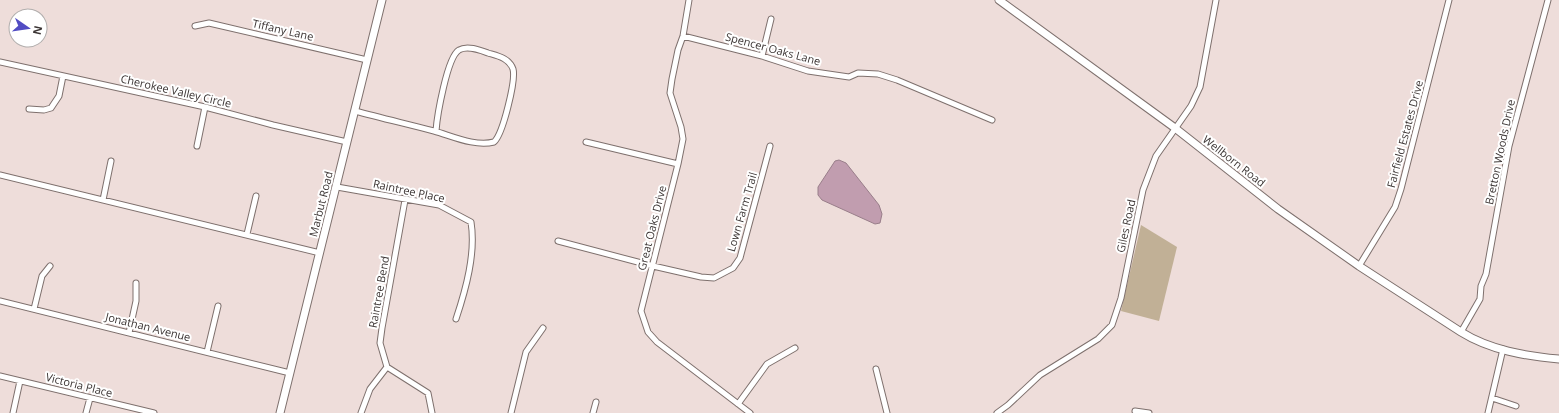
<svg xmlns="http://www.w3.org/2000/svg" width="1559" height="413" viewBox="0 0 1559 413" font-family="'Open Sans',sans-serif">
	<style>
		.green { fill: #c1b096 }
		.water { fill: #c19daf; stroke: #997e8a }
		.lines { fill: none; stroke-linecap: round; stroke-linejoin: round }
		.street-casing { stroke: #7e706d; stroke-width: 7 }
		.secondary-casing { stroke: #7e706d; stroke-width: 9 }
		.street { stroke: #fff; stroke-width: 5 }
		.secondary { stroke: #fff; stroke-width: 7 }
		.labels { text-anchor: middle; stroke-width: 4; stroke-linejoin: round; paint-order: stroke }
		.street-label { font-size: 11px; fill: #3b3433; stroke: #fff }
	</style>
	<rect width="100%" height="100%" fill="#eeddda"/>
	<path class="green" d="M 1141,225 L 1177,247 L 1159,321 L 1121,311 Z"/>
	<path class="water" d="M 839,160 L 846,163 L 879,205 L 882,214 L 880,223 L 875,224 L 822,200 L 818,195 L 818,187 L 835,161 Z"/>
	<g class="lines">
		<g class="street-casing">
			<path id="street" d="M 689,0 L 683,36 L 678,50 L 672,79 L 670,93 L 681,127 L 683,139 L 678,164 L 641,311 L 648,332 L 657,342 L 750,413
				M 195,26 L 209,23 L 367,60
				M 683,36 L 762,56 L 808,71 L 849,77 L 858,73 L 878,74 L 897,80 L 992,120
				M 762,56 L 771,19
				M 0,62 L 205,107 L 273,125 L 347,142
				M 29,109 L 44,110 L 51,108 L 59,96 L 63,76
				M 355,111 C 381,118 407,124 434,131 C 452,136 475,147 494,142 C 503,134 516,80 513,69 C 509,58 498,56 488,53 C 480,50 467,45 459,50 C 447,57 437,117 436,131
				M 586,142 L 678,164
				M 197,146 L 205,107
				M 0,175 L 320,253
				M 337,187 L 439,205 L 471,222 C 476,253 466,289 456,319
				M 103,200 L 111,161
				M 405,200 L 382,328 L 380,343 L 387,367 L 428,393 L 432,413
				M 247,234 L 256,196
				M 558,241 L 653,266 L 701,277 L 714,278 L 733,268 L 740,258 L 770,146
				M 1359,266 L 1395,207 L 1401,189 L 1449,0
				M 0,301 L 290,373
				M 34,309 L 42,276 L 50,266
				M 1461,332 L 1480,299 L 1481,286 L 1486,274 L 1509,146 L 1548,0
				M 129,333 L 136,301 L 136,283
				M 207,352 L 218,306
				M 876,369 L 887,413
				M 0,376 L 154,413
				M 1492,398 L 1516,406
				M 738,404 L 767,364 L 795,348
				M 1135,411 L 1149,413
				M 13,413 L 20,381
				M 86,413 L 90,398
				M 361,413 L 370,389 L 387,367
				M 511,413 L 526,352 L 543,328
				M 593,413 L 596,402
				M 997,413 L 1008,405 L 1040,375 L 1098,339 L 1112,325 L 1121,298 L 1143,190 L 1156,156 L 1191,106 L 1200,87 L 1216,0
				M 1488,413 L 1503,349"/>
		</g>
		<g class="secondary-casing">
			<path id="secondary" d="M 999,0 L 1175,128 L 1278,209 L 1359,266 L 1461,332 C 1490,350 1525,356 1559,359
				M 280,413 L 382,0"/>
		</g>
		<use href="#street" class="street"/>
		<use href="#secondary" class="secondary"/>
	</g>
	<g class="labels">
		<g class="street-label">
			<text transform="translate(283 30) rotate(13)" y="4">Tiffany Lane</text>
			<text transform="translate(773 49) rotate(15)" y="4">Spencer Oaks Lane</text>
			<text transform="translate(176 91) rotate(13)" y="4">Cherokee Valley Circle</text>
			<text transform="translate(1405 134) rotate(-75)" y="4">Fairfield Estates Drive</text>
			<text transform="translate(1500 152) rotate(-78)" y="4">Bretton Woods Drive</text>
			<text transform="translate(1234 161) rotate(38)" y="4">Wellborn Road</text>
			<text transform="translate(409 191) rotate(12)" y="4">Raintree Place</text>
			<text transform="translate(321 204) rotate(-76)" y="4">Marbut Road</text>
			<text transform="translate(742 212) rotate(-74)" y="4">Lown Farm Trail</text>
			<text transform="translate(1126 226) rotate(-78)" y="4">Giles Road</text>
			<text transform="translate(652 228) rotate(-76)" y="4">Great Oaks Drive</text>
			<text transform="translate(379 292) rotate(-80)" y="4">Raintree Bend</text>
			<text transform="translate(148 327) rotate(14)" y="4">Jonathan Avenue</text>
			<text transform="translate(79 385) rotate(14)" y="4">Victoria Place</text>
		</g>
	</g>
	<g transform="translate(28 28) rotate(103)"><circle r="19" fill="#ffffff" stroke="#b1aead"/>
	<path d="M0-3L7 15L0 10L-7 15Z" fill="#514cc3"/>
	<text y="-6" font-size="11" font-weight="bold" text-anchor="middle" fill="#3b3433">N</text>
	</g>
</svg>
